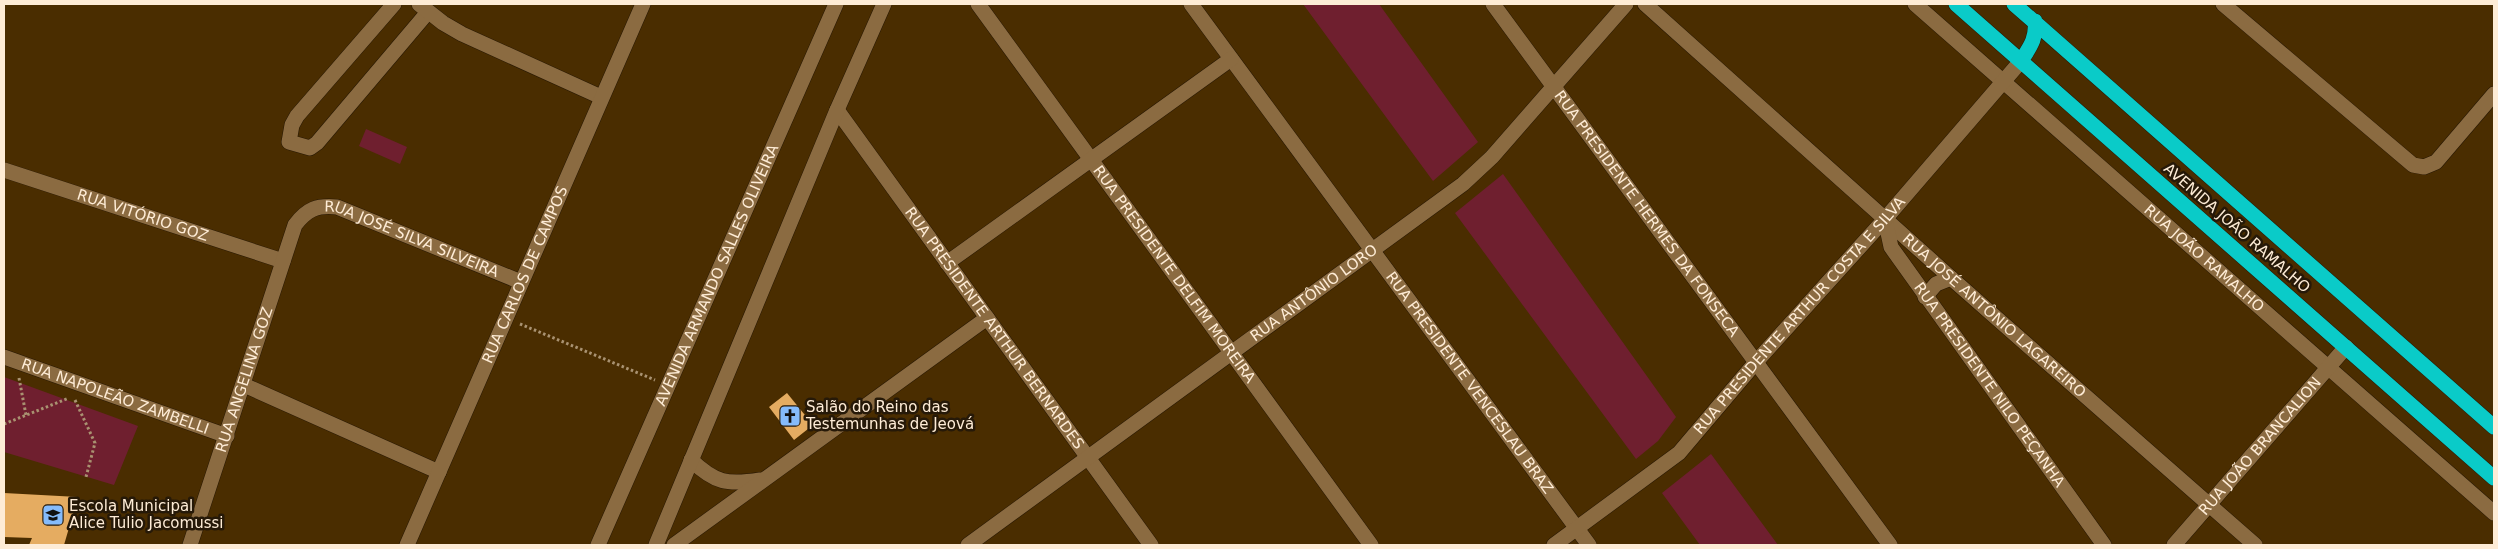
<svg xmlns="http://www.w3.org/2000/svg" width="2498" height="549" viewBox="0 0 2498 549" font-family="'DejaVu Sans',sans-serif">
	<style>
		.green { fill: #6f1f2f }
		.building { fill: #e5ac61 }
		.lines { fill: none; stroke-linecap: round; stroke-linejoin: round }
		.minor-casing { stroke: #281803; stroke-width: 16 }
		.highway-casing { stroke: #281803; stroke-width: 16 }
		.path { stroke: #a99271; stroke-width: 3; stroke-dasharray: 2.5 2.5; stroke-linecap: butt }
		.minor { stroke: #8b6b41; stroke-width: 15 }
		.highway { stroke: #0acbc8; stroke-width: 15 }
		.labels { text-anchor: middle; stroke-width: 5; stroke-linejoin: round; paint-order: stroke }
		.street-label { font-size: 15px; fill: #feecd6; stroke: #261908 }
		.poi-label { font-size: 15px; fill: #feecd6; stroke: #261908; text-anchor: start }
	</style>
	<rect width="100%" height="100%" fill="#4a2d00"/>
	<path class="green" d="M 1303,4 L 1379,4 L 1478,142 L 1433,181 Z
		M 366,129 L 407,147 L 400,164 L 359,146 Z
		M 1503,174 L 1676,417 L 1658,441 L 1636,459 L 1455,213 Z
		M 4,377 L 138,426 L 114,485 L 4,452 Z
		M 1711,454 L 1778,545 L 1700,545 L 1662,493 Z"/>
	<path class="building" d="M 787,393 L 813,425 L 794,440 L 769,407 Z
		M 4,493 L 78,497 L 64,545 L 29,545 L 32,538 L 4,537 Z"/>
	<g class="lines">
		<g class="minor-casing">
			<g id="minor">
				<path d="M 394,4 L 297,116 L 292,125 L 289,142 L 310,148 L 317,143 L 428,12"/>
				<path d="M 419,4 L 443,23 L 462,34 L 601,97"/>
				<path id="s1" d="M 978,4 L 1371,545"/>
				<path id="s2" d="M 1191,4 L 1589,545"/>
				<path id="s3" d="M 1493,4 L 1890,545"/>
				<path id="s4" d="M 1645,4 L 1951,278 L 2255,545"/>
				<path id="s5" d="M 1915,4 L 2494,513"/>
				<path d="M 2223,4 L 2413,165 L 2424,167 L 2436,162 L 2494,94"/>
				<path id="s6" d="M 837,110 L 1151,545"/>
				<path id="s7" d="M 4,170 L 283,261"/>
				<path id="s8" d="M 1885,219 L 1891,247 L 2104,545"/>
				<path d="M 947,263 L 1231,59"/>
				<path d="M 1925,297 L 1936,284 L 1951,278"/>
				<path id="s9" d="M 4,357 L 227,436"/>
				<path d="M 244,385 L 439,472"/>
				<path d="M 691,460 C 715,483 727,485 760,480"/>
				<path id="s10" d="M 190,545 L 295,225 C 307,209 317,205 337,207 L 521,282"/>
				<path id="s11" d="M 407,545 L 643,4"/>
				<path id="s12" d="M 598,545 L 836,4"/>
				<path d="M 656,545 L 837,110 L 884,4"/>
				<path d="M 674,545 L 987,318"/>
				<path id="s13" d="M 968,545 L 1463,184 L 1492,157 L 1626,4"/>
				<path id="s14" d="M 1554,545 L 1679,453 L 1756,362 L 1885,219 L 2021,61"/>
				<path id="s15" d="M 2174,545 L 2346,347"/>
			</g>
		</g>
		<g class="highway-casing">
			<path id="highway" d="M 1956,4 L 2494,478
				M 2014,4 L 2494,427
				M 2021,61 C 2030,47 2037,38 2035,21"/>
		</g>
		<path class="path" d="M 520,324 L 655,380
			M 19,378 L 26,415
			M 75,400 L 95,443 L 86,477
			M 4,424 L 69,398"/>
		<use href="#minor" class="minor"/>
		<use href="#highway" class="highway"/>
	</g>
	<defs>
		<g id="church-square" transform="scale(1.125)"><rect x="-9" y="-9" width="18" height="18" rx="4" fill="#85bbfb" stroke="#261908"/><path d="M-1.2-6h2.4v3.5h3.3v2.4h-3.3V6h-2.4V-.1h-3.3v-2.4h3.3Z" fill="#111"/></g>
		<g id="school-square" transform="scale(1.125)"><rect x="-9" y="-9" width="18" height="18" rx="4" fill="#85bbfb" stroke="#261908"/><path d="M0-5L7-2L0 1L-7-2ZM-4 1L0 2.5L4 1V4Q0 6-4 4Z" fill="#111"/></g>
	</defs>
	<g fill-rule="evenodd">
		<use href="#church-square" x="790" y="416"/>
		<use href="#school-square" x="53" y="515"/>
	</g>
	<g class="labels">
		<g class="street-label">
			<text dy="5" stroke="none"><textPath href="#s3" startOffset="260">RUA PRESIDENTE HERMES DA FONSECA</textPath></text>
			<text dy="5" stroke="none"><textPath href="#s7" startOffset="146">RUA VITÓRIO GOZ</textPath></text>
			<text transform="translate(2237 228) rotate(41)" y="5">AVENIDA JOÃO RAMALHO</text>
			<text dy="5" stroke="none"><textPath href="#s10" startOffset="466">RUA JOSÉ SILVA SILVEIRA</textPath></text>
			<text dy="5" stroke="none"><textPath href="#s5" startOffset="385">RUA JOÃO RAMALHO</textPath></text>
			<text dy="5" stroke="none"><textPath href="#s11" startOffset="295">RUA CARLOS DE CAMPOS</textPath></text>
			<text dy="5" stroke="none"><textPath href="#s1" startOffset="334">RUA PRESIDENTE DELFIM MOREIRA</textPath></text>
			<text dy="5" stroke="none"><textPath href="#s12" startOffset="295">AVENIDA ARMANDO SALLES OLIVEIRA</textPath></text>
			<text dy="5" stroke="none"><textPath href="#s13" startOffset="428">RUA ANTÔNIO LORO</textPath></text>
			<text dy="5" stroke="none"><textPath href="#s4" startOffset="468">RUA JOSÉ ANTÔNIO LAGAREIRO</textPath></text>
			<text dy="5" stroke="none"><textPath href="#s14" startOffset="338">RUA PRESIDENTE ARTHUR COSTA E SILVA</textPath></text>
			<text dy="5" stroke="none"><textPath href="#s6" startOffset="269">RUA PRESIDENTE ARTHUR BERNARDES</textPath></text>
			<text dy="5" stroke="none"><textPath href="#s10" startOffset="174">RUA ANGELINA GOZ</textPath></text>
			<text dy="5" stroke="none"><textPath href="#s2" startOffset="470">RUA PRESIDENTE VENCESLAU BRAZ</textPath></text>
			<text dy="5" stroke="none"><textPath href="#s8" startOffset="198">RUA PRESIDENTE NILO PEÇANHA</textPath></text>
			<text dy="5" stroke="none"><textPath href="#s9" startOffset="118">RUA NAPOLEÃO ZAMBELLI</textPath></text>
			<text dy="5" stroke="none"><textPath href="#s15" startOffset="131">RUA JOÃO BRANCALION</textPath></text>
		</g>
		<g class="poi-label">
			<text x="806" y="412">Salão do Reino das<tspan x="806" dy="17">Testemunhas de Jeová</tspan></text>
			<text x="69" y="511">Escola Municipal<tspan x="69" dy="17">Alice Tulio Jacomussi</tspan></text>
		</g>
	</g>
	<rect width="2498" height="549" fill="none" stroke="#feecd6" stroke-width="10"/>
</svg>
